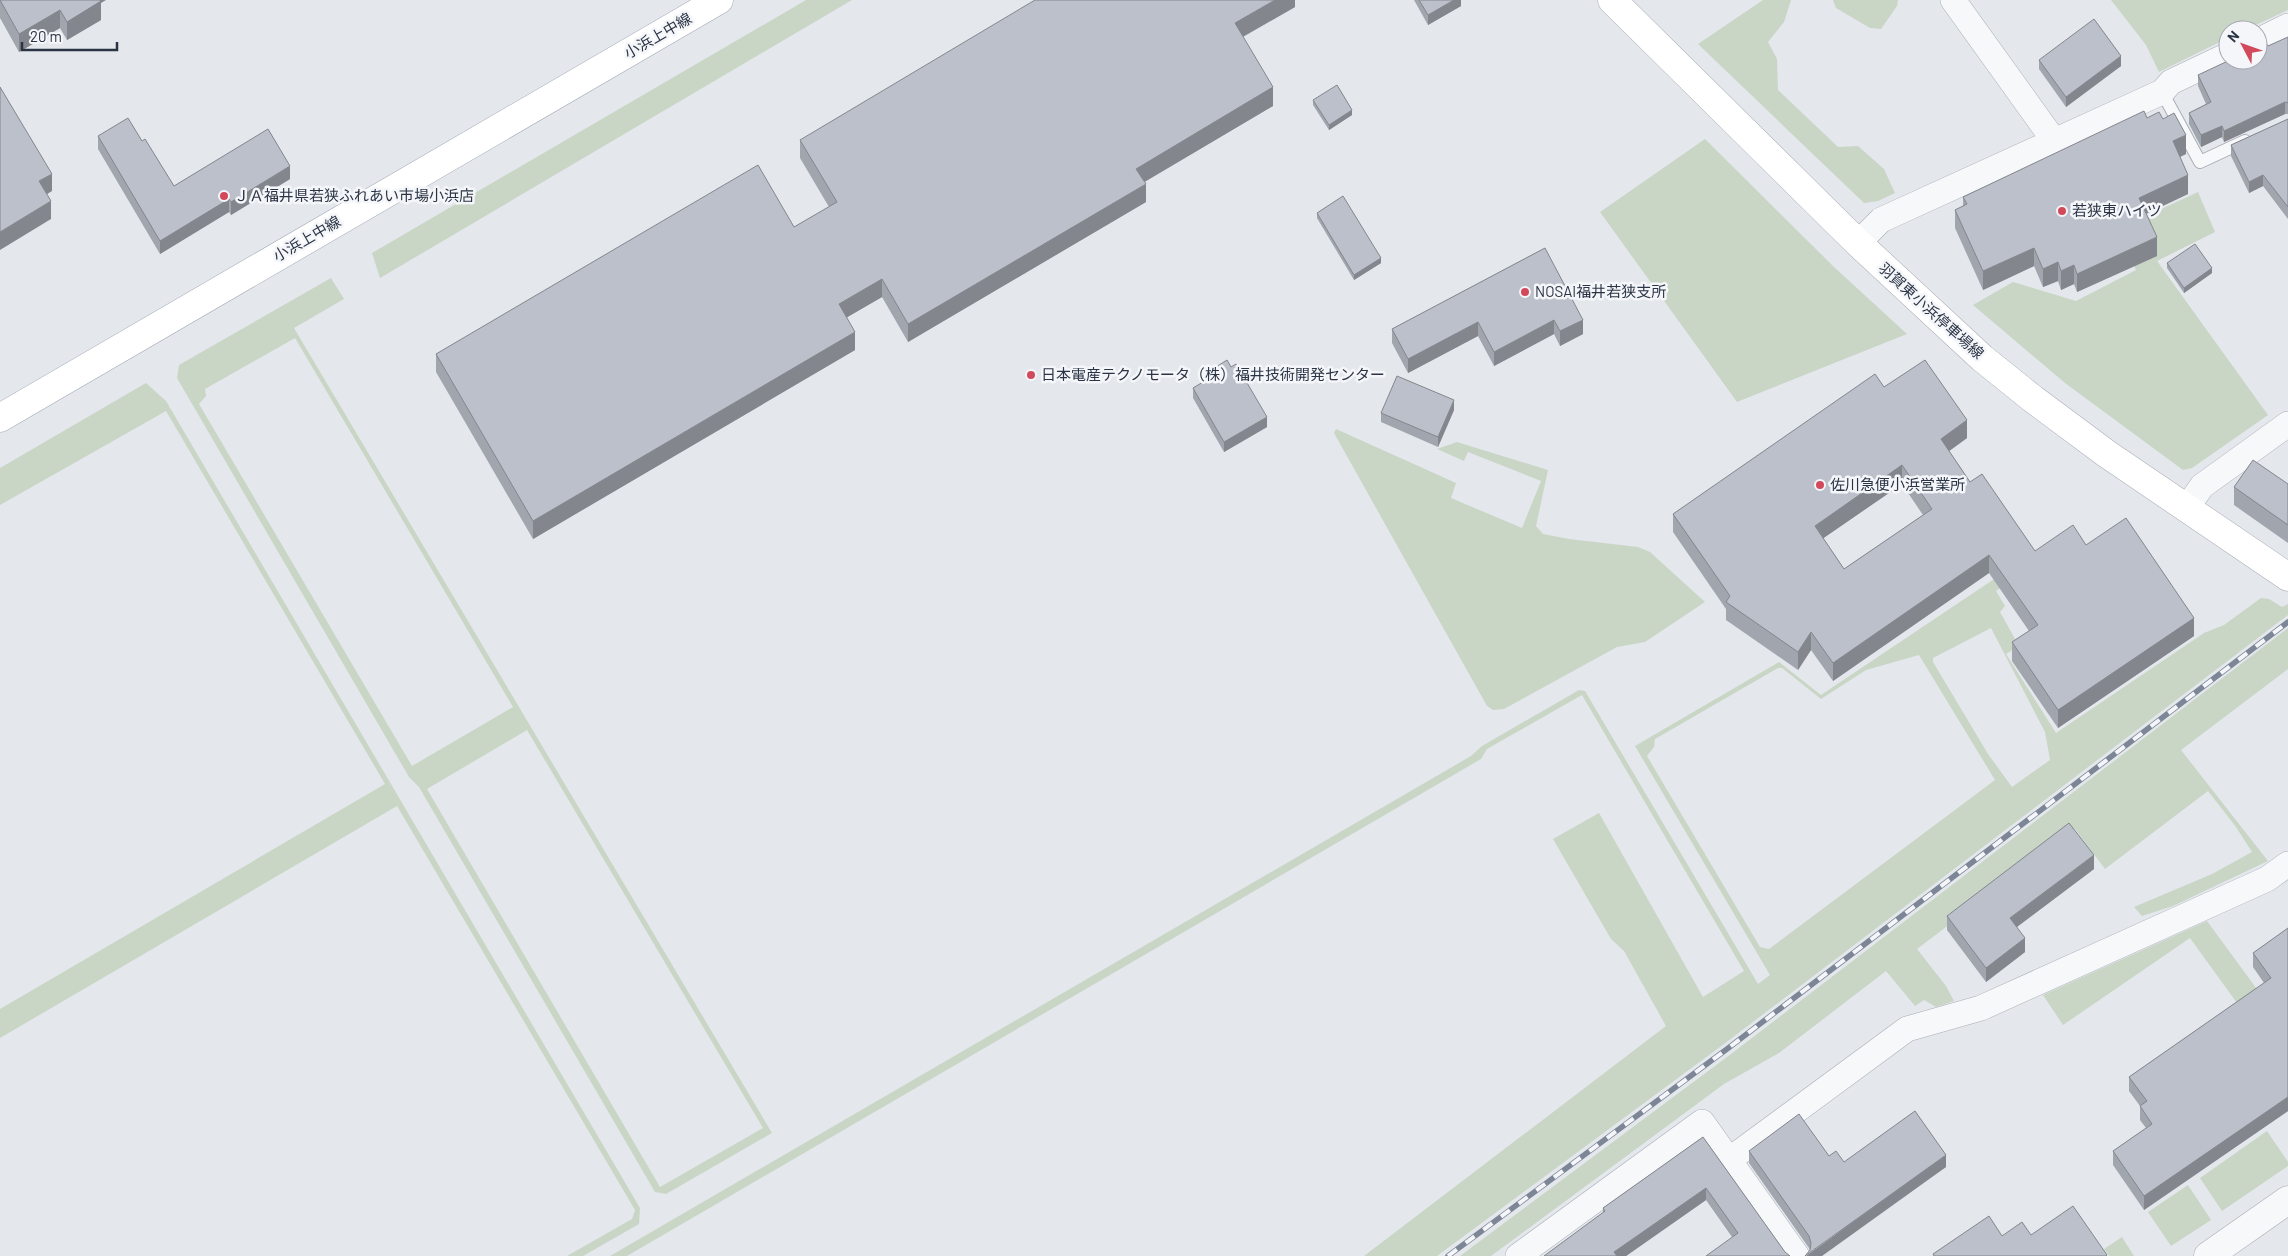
<svg xmlns="http://www.w3.org/2000/svg" width="2288" height="1256" viewBox="0 0 2288 1256" font-family="Barlow,'Noto Sans JP',sans-serif">
	<style>
		.green { fill: #c9d6c5; fill-rule: evenodd }
		.lines { fill: none; stroke-linecap: round; stroke-linejoin: round }
		.service-casing { stroke: #a9aeb7; stroke-width: 14 }
		.minor-casing { stroke: #a9aeb7; stroke-width: 26 }
		.tertiary-casing { stroke: #a9aeb7; stroke-width: 29 }
		.secondary-casing { stroke: #a9aeb7; stroke-width: 29 }
		.primary-casing { stroke: #a3abb8; stroke-width: 29 }
		.service { stroke: #f7f8fa; stroke-width: 12 }
		.minor { stroke: #f7f8fa; stroke-width: 25 }
		.tertiary { stroke: #f7f8fa; stroke-width: 28 }
		.secondary { stroke: #fff; stroke-width: 28 }
		.primary { stroke: #fff; stroke-width: 28 }
		.rail-casing { stroke: #7d8696; stroke-width: 5.5 }
		.rail { stroke: #f4f6f9; stroke-width: 4; stroke-dasharray: 11; stroke-linecap: butt }
		.wall { fill: #a1a5ae; fill-rule: evenodd }
		.shaded-wall { fill: #83868d }
		.building { fill: #bbc0ca; stroke: #83868d; fill-rule: evenodd }
		.poi-dot { fill: #d1495b; stroke: #f4f6f9; stroke-width: 2 }
		.labels { text-anchor: middle; stroke-width: 5; stroke-linejoin: round; paint-order: stroke }
		.street-label { font-size: 15px; fill: #2b3445; stroke: #f4f6f9 }
		.poi-label { font-size: 15px; fill: #2b3445; stroke: #f4f6f9; text-anchor: start }
	</style>
	<rect width="100%" height="100%" fill="#e4e7ec"/>
	<path class="green" d="M 806,0 L 852,0 L 380,278 L 372,253 Z
		M 1763,0 L 1791,0 L 1784,22 L 1768,42 L 1777,59 L 1778,90 L 1838,147 L 1858,146 L 1884,169 L 1895,193 L 1878,201 L 1864,203 L 1698,44 Z
		M 1833,0 L 1898,0 L 1897,6 L 1881,29 L 1870,28 L 1836,8 Z
		M 2111,0 L 2288,0 L 2288,10 L 2245,30 L 2228,30 L 2228,38 L 2159,72 L 2146,45 Z
		M 1705,139 L 1834,267 L 1907,334 L 1737,402 L 1600,212 Z
		M 2198,192 L 2215,232 L 2157,261 L 2268,415 L 2192,468 L 2183,470 L 2065,383 L 1973,305 L 2013,282 L 2076,301 L 2136,270 L 2132,262 L 2142,218 Z
		M 331,278 L 344,299 L 294,328 L 772,1133 L 666,1194 L 655,1192 L 419,787 L 409,777 L 177,378 L 179,365 ZM 295,338 L 513,707 L 412,766 L 199,404 L 206,396 L 205,389 ZM 527,730 L 763,1128 L 660,1187 L 427,789 Z
		M 146,383 L 166,401 L 640,1208 L 639,1224 L 583,1256 L 567,1256 L 632,1219 L 635,1210 L 397,806 L 0,1038 L 0,1009 L 385,784 L 166,411 L 0,505 L 0,468 Z
		M 1336,429 L 1456,483 L 1451,498 L 1522,528 L 1541,481 L 1468,452 L 1464,461 L 1437,449 L 1457,442 L 1548,470 L 1536,526 L 1543,534 L 1569,539 L 1638,547 L 1650,552 L 1705,602 L 1645,642 L 1617,647 L 1504,709 L 1493,710 L 1487,706 L 1334,433 Z
		M 2027,557 L 2032,566 L 1996,591 L 2005,606 L 2000,612 L 2019,646 L 2006,654 L 2056,733 L 2204,633 L 2224,625 L 2261,598 L 2269,599 L 2282,607 L 2288,604 L 2288,615 L 1724,1044 L 1437,1256 L 1364,1256 L 1666,1026 L 1624,951 L 1611,939 L 1553,839 L 1599,813 L 1703,997 L 1744,971 L 1582,695 L 1487,749 L 1481,759 L 627,1256 L 610,1256 L 1471,756 L 1482,746 L 1579,690 L 1585,691 L 1758,984 L 1770,975 L 1635,746 L 1779,662 L 1821,695 ZM 1991,628 L 2045,732 L 2050,760 L 2012,787 L 1988,754 L 1933,662 L 1933,658 ZM 1919,655 L 1995,780 L 1769,949 L 1760,947 L 1647,756 L 1654,747 L 1655,739 L 1778,668 L 1782,668 L 1821,699 L 1866,670 Z
		M 2288,628 L 2288,669 L 2181,750 L 2268,861 L 2173,906 L 2142,916 L 2134,907 L 2212,874 L 2252,852 L 2236,827 L 2208,791 L 2105,869 L 2075,829 L 1917,949 L 1946,986 L 1954,1001 L 1936,1007 L 1924,1000 L 1915,1006 L 1886,971 L 1779,1053 L 1724,1084 L 1491,1256 L 1460,1256 L 1731,1054 Z
		M 2207,921 L 2262,996 L 2242,1010 L 2190,938 L 2063,1025 L 2043,995 Z
		M 2267,1131 L 2288,1162 L 2288,1166 L 2222,1211 L 2200,1178 Z
		M 2188,1185 L 2211,1220 L 2171,1246 L 2148,1212 Z
		M 2122,1237 L 2134,1256 L 2109,1256 L 2104,1249 Z"/>
	<g class="lines">
		<g class="service-casing">
			<path id="service" d="M 2162,92 L 2200,162 L 2245,141"/>
		</g>
		<g class="minor-casing">
			<path id="minor" d="M 1953,0 L 2055,142
				M 2258,41 L 2288,26
				M 1858,243 L 1881,220 L 2162,92 L 2171,82 L 2228,55
				M 2186,509 L 2202,486 L 2288,424
				M 1518,1256 L 1702,1122 L 1729,1160
				M 1797,1256 L 1729,1160 L 1907,1029 L 1981,1008 L 2267,879 L 2288,864"/>
		</g>
		<g class="tertiary-casing">
			<path id="tertiary" d="M 2208,1256 L 2288,1200"/>
		</g>
		<g class="secondary-casing">
			<path id="secondary" d="M 1612,0 L 1858,243 L 1982,358 L 2033,399 L 2107,454 L 2288,577"/>
		</g>
		<g class="primary-casing">
			<path id="primary" d="M 0,418 L 719,0"/>
		</g>
		<use href="#service" class="service"/>
		<use href="#minor" class="minor"/>
		<use href="#tertiary" class="tertiary"/>
		<use href="#secondary" class="secondary"/>
		<use href="#primary" class="primary"/>
		<g class="rail-casing">
			<path id="rail" d="M 1448,1256 L 1727,1049 L 2288,622"/>
		</g>
		<use href="#rail" class="rail"/>
	</g>
	<path class="wall" d="M 0,0 L 101,3 L 101,20 L 67,40 L 60,28 L 19,52 L 0,18 Z
		M 1295,0 L 1295,7 L 1243,37 L 1273,106 L 1144,182 L 1146,202 L 908,342 L 882,297 L 847,317 L 855,350 L 533,539 L 436,372 L 436,354 L 794,227 L 829,207 L 800,158 L 800,140 Z
		M 1414,0 L 1461,0 L 1461,6 L 1428,25 Z
		M 2288,37 L 2288,114 L 2285,114 L 2224,142 L 2222,137 L 2201,147 L 2189,124 L 2189,113 L 2206,104 L 2198,86 L 2198,75 L 2268,46 Z
		M 2039,60 L 2121,66 L 2066,107 L 2039,69 Z
		M 1313,100 L 1352,115 L 1329,130 L 1313,105 Z
		M 2147,118 L 2163,119 L 2186,154 L 2180,157 L 2188,194 L 2146,214 L 2157,256 L 2077,292 L 2074,284 L 2061,290 L 2058,281 L 2043,287 L 2034,266 L 1983,290 L 1955,228 L 1955,210 L 1963,206 L 1963,197 Z
		M 2288,119 L 2288,219 L 2263,186 L 2249,193 L 2231,156 L 2231,145 Z
		M 98,136 L 142,141 L 174,186 L 290,179 L 231,215 L 229,212 L 160,254 L 98,149 Z
		M 1317,213 L 1381,263 L 1354,280 L 1317,218 Z
		M 1545,248 L 1583,334 L 1560,346 L 1554,334 L 1494,366 L 1478,336 L 1408,373 L 1392,343 L 1392,329 Z
		M 2167,263 L 2212,273 L 2184,293 L 2167,268 Z
		M 1231,367 L 1267,427 L 1224,452 L 1193,398 L 1193,388 L 1205,381 L 1205,374 Z
		M 1884,387 L 1967,438 L 1949,451 L 1970,482 L 2035,551 L 2086,545 L 2194,636 L 2058,728 L 2012,661 L 2012,642 L 2029,631 L 1989,573 L 1833,681 L 1811,650 L 1798,670 L 1726,620 L 1726,609 L 1673,532 L 1673,514 ZM 1902,484 L 1923,515 L 1844,569 L 1823,538 Z
		M 1454,410 L 1438,447 L 1381,422 L 1381,413 Z
		M 2288,484 L 2288,543 L 2234,505 L 2234,487 Z
		M 2094,869 L 2017,927 L 2025,952 L 1986,982 L 1947,930 L 1947,916 Z
		M 2288,928 L 2288,1111 L 2144,1210 L 2113,1165 L 2113,1151 L 2146,1128 L 2140,1120 L 2140,1106 L 2129,1091 L 2129,1077 L 2264,983 L 2253,967 L 2253,953 Z
		M 1703,1137 L 1785,1252 L 1732,1237 L 1706,1200 L 1626,1256 L 1544,1256 L 1603,1213 L 1603,1208 Z
		M 1749,1151 L 1829,1156 L 1844,1162 L 1946,1167 L 1810,1250 L 1809,1248 L 1749,1163 Z"/>
	<path class="shaded-wall" d="M 94,0 L 106,0 L 101,3 L 101,20 L 67,40 L 67,22 Z
		M 1275,0 L 1295,0 L 1295,7 L 1235,41 L 1235,23 Z
		M 1454,0 L 1461,0 L 1461,6 L 1428,25 L 1428,15 Z
		M 60,10 L 60,28 L 19,52 L 19,34 Z
		M 2121,56 L 2121,66 L 2066,107 L 2066,97 Z
		M 1273,87 L 1273,106 L 1136,187 L 1136,169 Z
		M 2285,102 L 2285,114 L 2224,142 L 2224,131 Z
		M 1352,110 L 1352,115 L 1329,130 L 1329,125 Z
		M 2222,126 L 2222,137 L 2201,147 L 2201,135 Z
		M 2186,135 L 2186,154 L 2173,160 L 2173,141 Z
		M 290,166 L 290,179 L 231,215 L 231,202 Z
		M 52,174 L 52,191 L 39,199 L 39,181 Z
		M 2188,175 L 2188,194 L 2139,217 L 2139,198 Z
		M 2263,175 L 2263,186 L 2249,193 L 2249,182 Z
		M 1146,184 L 1146,202 L 908,342 L 908,324 Z
		M 229,199 L 229,212 L 160,254 L 160,241 Z
		M 51,201 L 51,219 L 0,250 L 0,232 Z
		M 2157,237 L 2157,256 L 2077,292 L 2077,274 Z
		M 2034,248 L 2034,266 L 1983,290 L 1983,271 Z
		M 1381,258 L 1381,263 L 1354,280 L 1354,275 Z
		M 2058,262 L 2058,281 L 2043,287 L 2043,269 Z
		M 2074,265 L 2074,284 L 2061,290 L 2061,271 Z
		M 2212,268 L 2212,273 L 2184,293 L 2184,288 Z
		M 882,279 L 882,297 L 839,322 L 839,304 Z
		M 1554,320 L 1554,334 L 1494,366 L 1494,352 Z
		M 1583,320 L 1583,334 L 1560,346 L 1560,331 Z
		M 1478,322 L 1478,336 L 1408,373 L 1408,359 Z
		M 855,332 L 855,350 L 533,539 L 533,521 Z
		M 1454,400 L 1454,410 L 1438,447 L 1438,437 Z
		M 1267,417 L 1267,427 L 1224,452 L 1224,442 Z
		M 1967,420 L 1967,438 L 1941,457 L 1941,439 Z
		M 1902,465 L 1902,484 L 1815,544 L 1815,526 Z
		M 1989,555 L 1989,573 L 1833,681 L 1833,663 Z
		M 2194,618 L 2194,636 L 2058,728 L 2058,710 Z
		M 1811,632 L 1811,650 L 1798,670 L 1798,652 Z
		M 2094,855 L 2094,869 L 2010,932 L 2010,918 Z
		M 2025,938 L 2025,952 L 1986,982 L 1986,968 Z
		M 2288,1097 L 2288,1111 L 2144,1210 L 2144,1196 Z
		M 1946,1155 L 1946,1167 L 1822,1256 L 1806,1256 Z
		M 1706,1188 L 1706,1200 L 1626,1256 L 1614,1256 L 1614,1252 Z"/>
	<path class="building" d="M 0,0 L 100,0 L 101,1 L 67,22 L 60,10 L 19,34 Z
		M 1035,0 L 1275,0 L 1235,23 L 1273,87 L 1136,169 L 1146,184 L 908,324 L 882,279 L 839,304 L 855,332 L 533,521 L 436,354 L 758,165 L 794,227 L 837,202 L 800,140 Z
		M 1419,0 L 1454,0 L 1428,15 Z
		M 2094,19 L 2121,56 L 2066,97 L 2039,60 Z
		M 2288,37 L 2288,103 L 2285,102 L 2224,131 L 2222,126 L 2201,135 L 2189,113 L 2211,102 L 2198,75 L 2230,60 L 2258,60 L 2258,47 L 2266,43 L 2268,46 Z
		M 1337,85 L 1352,110 L 1329,125 L 1313,100 Z
		M 0,87 L 52,174 L 39,181 L 51,201 L 0,232 Z
		M 2144,111 L 2147,118 L 2159,112 L 2163,119 L 2174,113 L 2186,135 L 2173,141 L 2188,175 L 2139,198 L 2157,237 L 2077,274 L 2074,265 L 2061,271 L 2058,262 L 2043,269 L 2034,248 L 1983,271 L 1955,210 L 1967,204 L 1963,197 Z
		M 128,118 L 142,141 L 145,139 L 174,186 L 268,129 L 290,166 L 231,202 L 229,199 L 160,241 L 98,136 Z
		M 2288,119 L 2288,207 L 2263,175 L 2249,182 L 2231,145 Z
		M 1343,196 L 1381,258 L 1354,275 L 1317,213 Z
		M 2195,244 L 2212,268 L 2184,288 L 2167,263 Z
		M 1545,248 L 1583,320 L 1560,331 L 1554,320 L 1494,352 L 1478,322 L 1408,359 L 1392,329 Z
		M 1227,360 L 1231,367 L 1236,364 L 1267,417 L 1224,442 L 1193,388 L 1208,379 L 1205,374 Z
		M 1925,360 L 1967,420 L 1941,439 L 1970,482 L 1982,474 L 2035,551 L 2073,525 L 2086,545 L 2126,518 L 2194,618 L 2058,710 L 2012,642 L 2038,625 L 1989,555 L 1833,663 L 1811,632 L 1798,652 L 1726,602 L 1730,596 L 1673,514 L 1875,374 L 1884,387 ZM 1902,465 L 1932,509 L 1844,569 L 1815,526 Z
		M 1397,376 L 1454,400 L 1438,437 L 1381,413 Z
		M 2253,460 L 2288,484 L 2288,525 L 2234,487 Z
		M 2069,823 L 2094,855 L 2010,918 L 2025,938 L 1986,968 L 1947,916 Z
		M 2288,928 L 2288,1097 L 2144,1196 L 2113,1151 L 2152,1124 L 2140,1106 L 2147,1101 L 2129,1077 L 2271,978 L 2253,953 Z
		M 1915,1111 L 1946,1155 L 1805,1256 L 1810,1250 L 1811,1243 L 1809,1236 L 1749,1151 L 1799,1114 L 1829,1156 L 1836,1151 L 1844,1162 Z
		M 1703,1137 L 1785,1252 L 1790,1256 L 1706,1256 L 1738,1233 L 1706,1188 L 1614,1252 L 1617,1256 L 1544,1256 L 1605,1211 L 1603,1208 Z
		M 2073,1206 L 2107,1255 L 2106,1256 L 1934,1256 L 1933,1254 L 1989,1216 L 2002,1236 L 2022,1222 L 2031,1235 Z"/>
	<g class="poi-dot">
		<circle cx="224" cy="196" r="5"/>
		<circle cx="2062" cy="211" r="5"/>
		<circle cx="1525" cy="292" r="5"/>
		<circle cx="1031" cy="375" r="5"/>
		<circle cx="1820" cy="485" r="5"/>
	</g>
	<g class="labels">
		<g class="street-label">
			<text transform="translate(658 36) rotate(-30)" y="5">小浜上中線</text>
			<text transform="translate(307 239) rotate(-30)" y="5">小浜上中線</text>
			<text transform="translate(1931 311) rotate(42)" y="5">羽賀東小浜停車場線</text>
		</g>
		<g class="poi-label">
			<text x="234" y="201">ＪＡ福井県若狭ふれあい市場小浜店</text>
			<text x="2072" y="216">若狭東ハイツ</text>
			<text x="1535" y="297">NOSAI福井若狭支所</text>
			<text x="1041" y="380">日本電産テクノモータ（株）福井技術開発センター</text>
			<text x="1830" y="490">佐川急便小浜営業所</text>
		</g>
	</g>
	<g transform="translate(2243 45) rotate(311)"><circle r="24" fill="#f4f6f9" stroke="#a4a8b1"/>
	<path d="M0-4L9 19L0 12L-9 19Z" fill="#d1495b"/>
	<text y="-8" font-size="14" font-weight="bold" text-anchor="middle" fill="#2b3445">N</text>
	</g>
	<path d="M22 42v8h95v-8" fill="none" stroke="#2b3445" stroke-width="2.5"/>
	<text x="30" y="42" font-size="15" fill="#2b3445" stroke="#f4f6f9" stroke-width="4" paint-order="stroke">20 m</text>
</svg>
